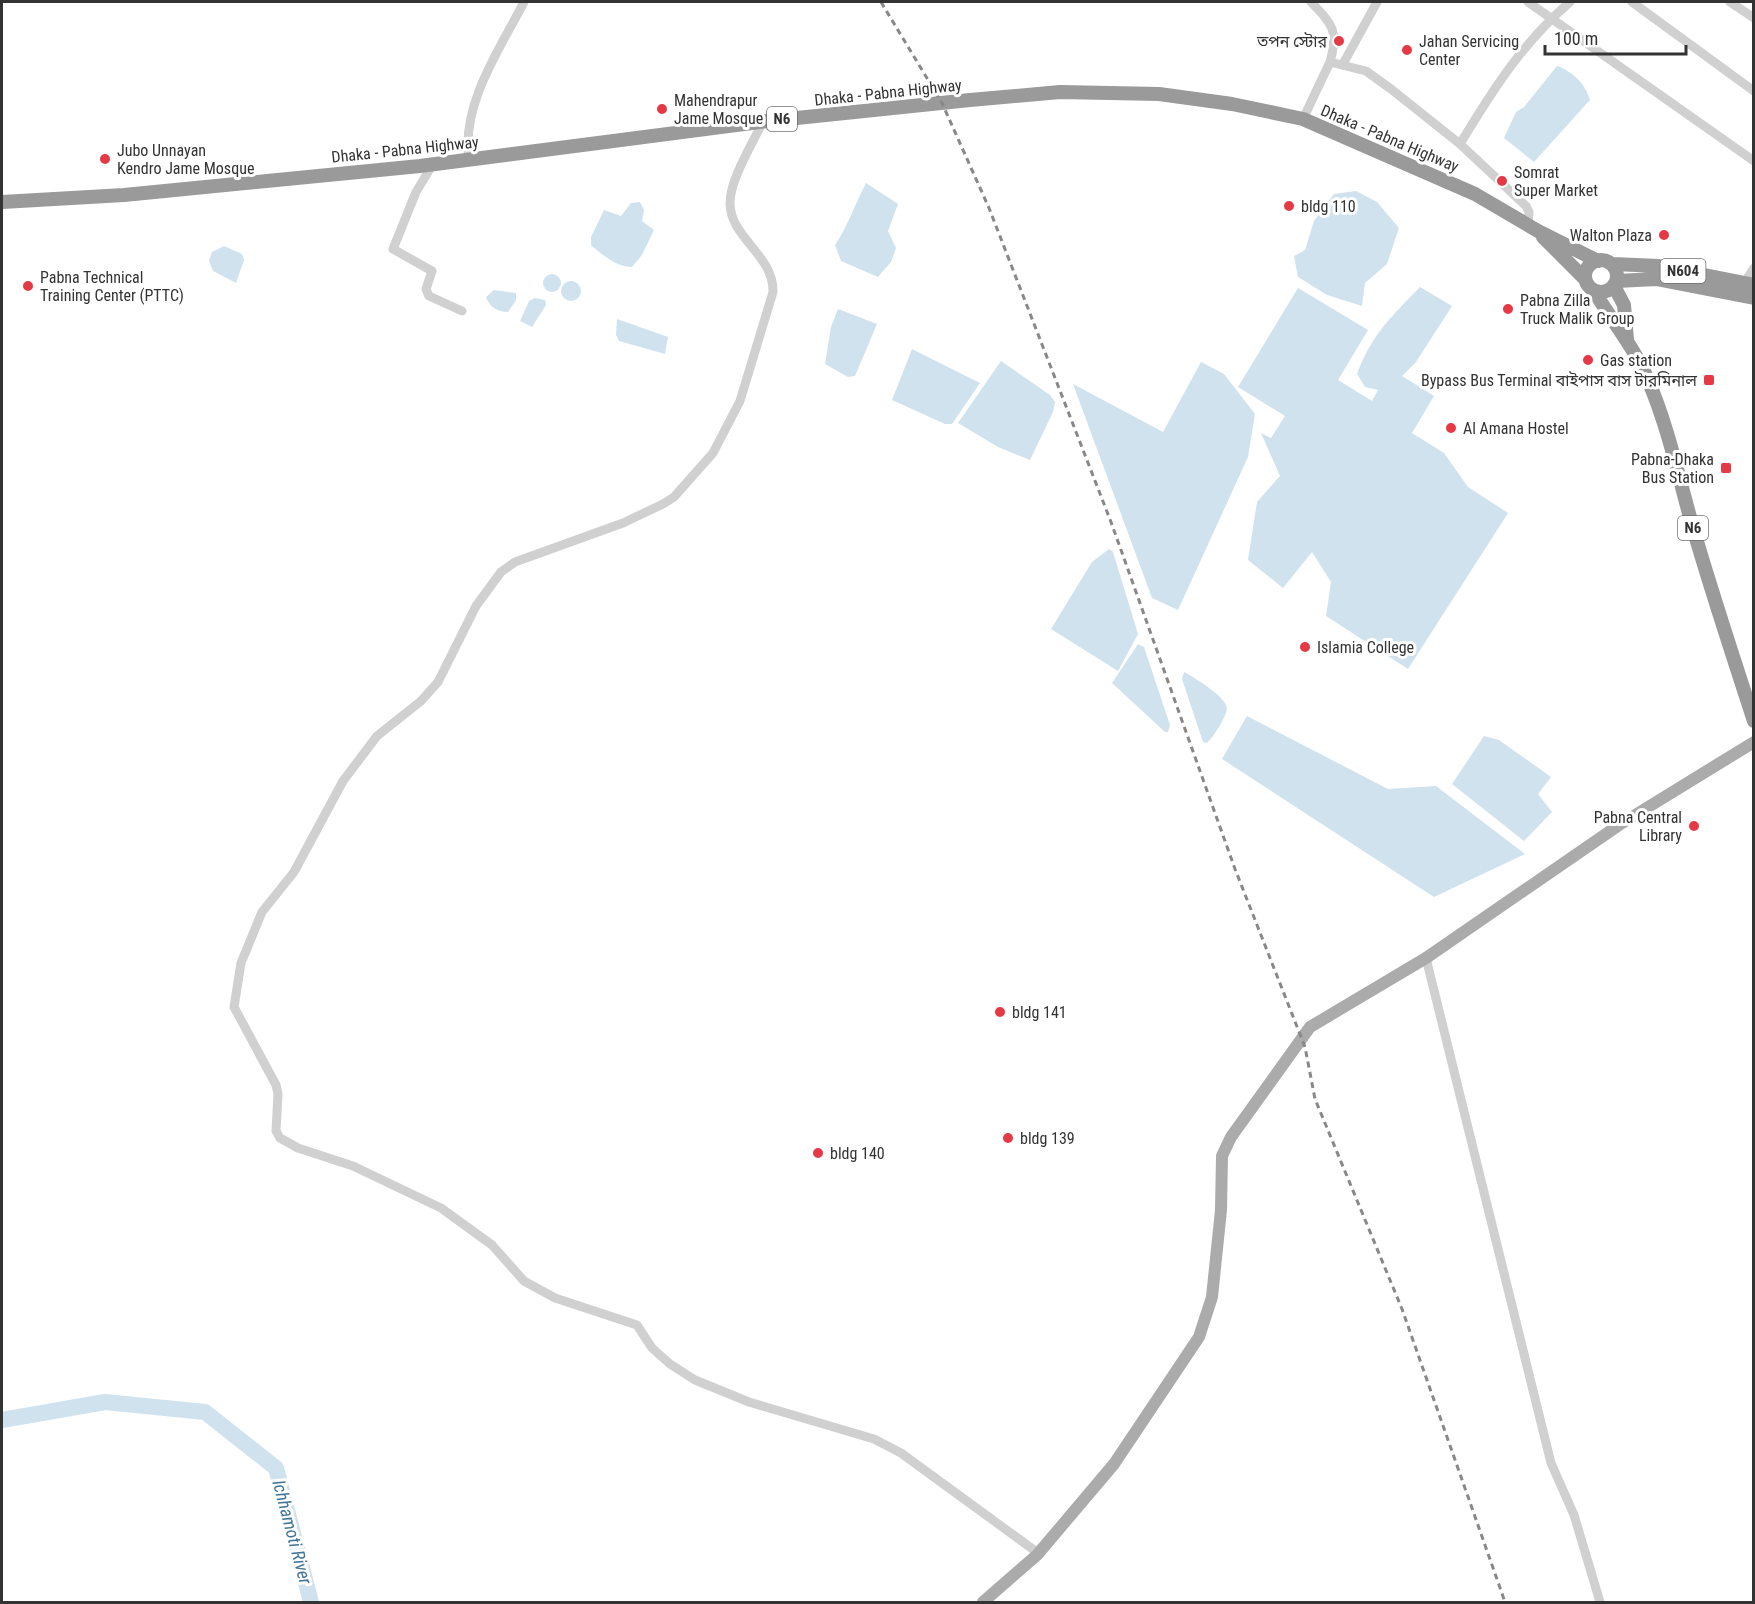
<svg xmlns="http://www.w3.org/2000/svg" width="1755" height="1604" viewBox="0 0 1755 1604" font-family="'Roboto Condensed','Noto Sans Bengali',sans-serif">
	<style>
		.water { fill: #cfe2ee }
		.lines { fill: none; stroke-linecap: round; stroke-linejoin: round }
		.river { stroke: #cfe2ee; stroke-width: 16 }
		.minor { stroke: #d0d0d0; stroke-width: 9 }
		.major { stroke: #ababab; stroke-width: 12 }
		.highway { stroke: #9a9a9a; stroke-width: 14 }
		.rail { stroke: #888; stroke-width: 3; stroke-dasharray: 6 4.5; stroke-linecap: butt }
		.poi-dot { fill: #e63946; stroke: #fff; stroke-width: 2 }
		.labels { text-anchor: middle; stroke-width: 6; stroke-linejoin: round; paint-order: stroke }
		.shield { fill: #fff; stroke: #707070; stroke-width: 1.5 }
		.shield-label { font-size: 15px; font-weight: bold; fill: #333 }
		.poi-label { font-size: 16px; fill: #333; stroke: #fff; text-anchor: start }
		.street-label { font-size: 16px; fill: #333; stroke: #fff }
		.water-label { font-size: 18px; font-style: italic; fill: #3f7597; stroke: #fff }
	</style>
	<rect width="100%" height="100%" fill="#fff"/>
	<path class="water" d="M 1557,66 C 1572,71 1586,84 1590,100 L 1534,162 L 1504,138 L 1516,112 L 1524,107 Z
		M 866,183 L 898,204 L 888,231 L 896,248 L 891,262 L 878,277 L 841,261 L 835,245 C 848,226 855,204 866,183 Z
		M 1356,191 L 1377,202 L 1399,228 L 1387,264 L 1365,283 L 1362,306 L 1327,295 L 1298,277 L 1294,256 L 1305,250 L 1314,221 L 1334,194 Z
		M 640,202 L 644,210 L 642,221 L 654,230 L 642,255 L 632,267 C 617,267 602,255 591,245 L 591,237 L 604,210 L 621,216 L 631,203 Z
		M 224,246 L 242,254 L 244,260 L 236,283 L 213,271 L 209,261 L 212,252 Z
		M543 283a9 9 0 1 1 18 0a9 9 0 1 1-18 0Z
		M561 291a10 10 0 1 1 20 0a10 10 0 1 1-20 0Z
		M 1420,287 L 1452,306 L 1416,362 L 1402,376 L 1434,396 L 1412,433 L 1444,453 L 1468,487 L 1508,513 L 1408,669 L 1326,616 L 1331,582 L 1312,552 L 1283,588 L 1248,560 L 1257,502 L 1280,476 L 1261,433 L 1271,438 L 1285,416 L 1238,387 L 1298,288 L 1368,330 L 1338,380 L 1372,401 L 1378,390 L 1365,387 L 1357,374 C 1372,334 1391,317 1420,287 Z
		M 494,290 L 516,293 L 516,300 L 508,312 C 498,312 489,307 486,297 Z
		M 535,298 L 545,300 L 546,305 L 532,327 L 520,321 L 529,301 Z
		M 838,309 L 877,324 L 855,376 L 848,377 L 825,364 L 831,327 Z
		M 617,319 L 668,337 L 665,354 L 619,341 L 616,335 Z
		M 912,349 L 980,383 L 952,424 L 945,424 L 892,400 Z
		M 1001,361 L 1050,395 L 1055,402 L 1053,412 L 1030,460 L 998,447 L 958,423 Z
		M 1201,362 L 1224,374 L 1255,414 L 1248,457 L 1178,610 L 1152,598 L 1073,384 L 1163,432 Z
		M 1109,549 L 1113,552 L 1138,634 L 1118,671 L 1051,629 L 1092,562 Z
		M 1138,644 L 1144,647 L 1170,725 L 1168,732 L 1165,732 L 1112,683 Z
		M 1184,672 C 1194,677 1228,698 1227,709 C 1225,719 1214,736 1207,743 L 1203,742 L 1182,679 Z
		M 1247,716 L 1388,789 L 1436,786 L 1525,854 L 1434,897 L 1222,759 Z
		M 1484,736 L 1499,740 L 1551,777 L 1538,794 L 1552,812 L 1524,841 L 1452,784 Z"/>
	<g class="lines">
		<path class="river" d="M 2,1420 L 105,1402 L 205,1412 L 276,1468 L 311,1602"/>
		<path class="minor" d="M 1311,2 C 1332,24 1339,30 1330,62 L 1366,71 L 1391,89 L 1460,144 L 1526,206 L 1529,212 L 1528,224
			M 1528,2 L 1754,161
			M 1632,2 L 1754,91
			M 1730,2 L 1754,18
			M 1343,64 L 1377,2
			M 1303,119 L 1330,62
			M 763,121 C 753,143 730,179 730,203 C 730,238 774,255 773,292 L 740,401 L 713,453 L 674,497 L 663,504 L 623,523 L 515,562 L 501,572 L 476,606 L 438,682 L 421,701 L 377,736 L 343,781 L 294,872 L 262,912 L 241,963 L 234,1007 L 276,1085 L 278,1094 L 276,1131 L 280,1138 L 298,1148 L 353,1166 L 441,1208 L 492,1245 L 524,1281 L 555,1298 L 637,1325 L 652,1348 L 670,1364 L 695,1380 L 749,1402 L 874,1439 L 901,1453 L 1038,1553
			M 1460,144 C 1492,91 1523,42 1570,2
			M 469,159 C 461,104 500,49 524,2
			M 433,164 L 416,192 L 393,249 L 432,271 L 426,289 L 429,296 L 462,311
			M 1744,283 L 1754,268
			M 1426,958 L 1551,1463 L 1574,1515 L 1600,1602"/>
		<path class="major" d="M 983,1602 L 1037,1555 L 1114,1464 L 1199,1337 L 1212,1297 L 1221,1210 L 1222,1156 L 1231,1137 L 1310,1027 L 1426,958 L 1619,825 L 1754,742"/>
		<path class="highway" d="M 2,202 L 124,195 L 420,166 L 768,121 L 970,100 L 1060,92 L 1159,94 L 1232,104 L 1303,119 L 1475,194 L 1538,231 L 1598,261
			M 1543,237 L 1584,278
			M1585 276a16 16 0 1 1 32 0a16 16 0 1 1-32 0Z
			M 1613,264 L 1659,266 L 1754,285
			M 1617,281 L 1656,279 L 1754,298
			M 1614,286 L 1624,305 L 1627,339
			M 1594,291 C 1612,321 1634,347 1648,380 C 1670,431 1680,485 1696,538 C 1714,599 1734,660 1754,721"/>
		<path class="rail" d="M 881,2 L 942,103 L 989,208 L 1111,522 L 1235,869 L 1305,1047 L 1315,1099 L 1402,1309 L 1505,1602"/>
	</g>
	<g class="poi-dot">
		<circle cx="1339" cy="41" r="6"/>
		<circle cx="1407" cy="50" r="6"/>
		<circle cx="662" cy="109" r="6"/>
		<circle cx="105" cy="159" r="6"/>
		<circle cx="1502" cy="181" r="6"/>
		<circle cx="1289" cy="206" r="6"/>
		<circle cx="1664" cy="235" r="6"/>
		<circle cx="28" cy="286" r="6"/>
		<circle cx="1508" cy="309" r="6"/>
		<circle cx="1588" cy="360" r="6"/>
		<rect x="1703" y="374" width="12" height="12" rx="3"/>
		<circle cx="1451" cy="428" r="6"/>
		<rect x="1720" y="462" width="12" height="12" rx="3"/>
		<circle cx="1305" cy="647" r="6"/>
		<circle cx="1694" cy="826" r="6"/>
		<circle cx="1000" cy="1012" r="6"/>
		<circle cx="1008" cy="1138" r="6"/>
		<circle cx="818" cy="1153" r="6"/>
	</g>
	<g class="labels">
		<g class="shield">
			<rect x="767" y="107" width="30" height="24" rx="4.5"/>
			<rect x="1660.5" y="259" width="45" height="24" rx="4.5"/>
			<rect x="1678" y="516" width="30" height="24" rx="4.5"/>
		</g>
		<g class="shield-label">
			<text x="782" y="124">N6</text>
			<text x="1683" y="276">N604</text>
			<text x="1693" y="533">N6</text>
		</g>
		<g class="poi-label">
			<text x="1327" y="47" text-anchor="end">তপন স্টোর</text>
			<text x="1419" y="47">Jahan Servicing<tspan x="1419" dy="18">Center</tspan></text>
			<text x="674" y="106">Mahendrapur<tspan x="674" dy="18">Jame Mosque</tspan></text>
			<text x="117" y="156">Jubo Unnayan<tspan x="117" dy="18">Kendro Jame Mosque</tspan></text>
			<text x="1514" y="178">Somrat<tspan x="1514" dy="18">Super Market</tspan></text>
			<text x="1301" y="212">bldg 110</text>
			<text x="1652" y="241" text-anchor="end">Walton Plaza</text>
			<text x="40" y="283">Pabna Technical<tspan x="40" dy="18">Training Center (PTTC)</tspan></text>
			<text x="1520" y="306">Pabna Zilla<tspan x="1520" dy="18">Truck Malik Group</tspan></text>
			<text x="1600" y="366">Gas station</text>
			<text x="1697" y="386" text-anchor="end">Bypass Bus Terminal বাইপাস বাস টারমিনাল</text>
			<text x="1463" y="434">Al Amana Hostel</text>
			<text x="1714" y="465" text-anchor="end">Pabna-Dhaka<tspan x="1714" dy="18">Bus Station</tspan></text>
			<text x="1317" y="653">Islamia College</text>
			<text x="1682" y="823" text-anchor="end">Pabna Central<tspan x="1682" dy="18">Library</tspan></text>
			<text x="1012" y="1018">bldg 141</text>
			<text x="1020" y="1144">bldg 139</text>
			<text x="830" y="1159">bldg 140</text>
		</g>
		<g class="street-label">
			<text transform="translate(888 92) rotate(-6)" y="6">Dhaka - Pabna Highway</text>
			<text transform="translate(1390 138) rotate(23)" y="6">Dhaka - Pabna Highway</text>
			<text transform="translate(405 149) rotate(-6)" y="6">Dhaka - Pabna Highway</text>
		</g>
		<g class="water-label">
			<text transform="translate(292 1532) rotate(75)" y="6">Ichhamoti River</text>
		</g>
	</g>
	<rect width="1755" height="1604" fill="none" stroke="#333333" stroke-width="6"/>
	<path d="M1545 45v9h141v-9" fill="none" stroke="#333333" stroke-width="3"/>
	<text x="1554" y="45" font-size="18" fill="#333333" stroke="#ffffff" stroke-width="4.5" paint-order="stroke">100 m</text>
</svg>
